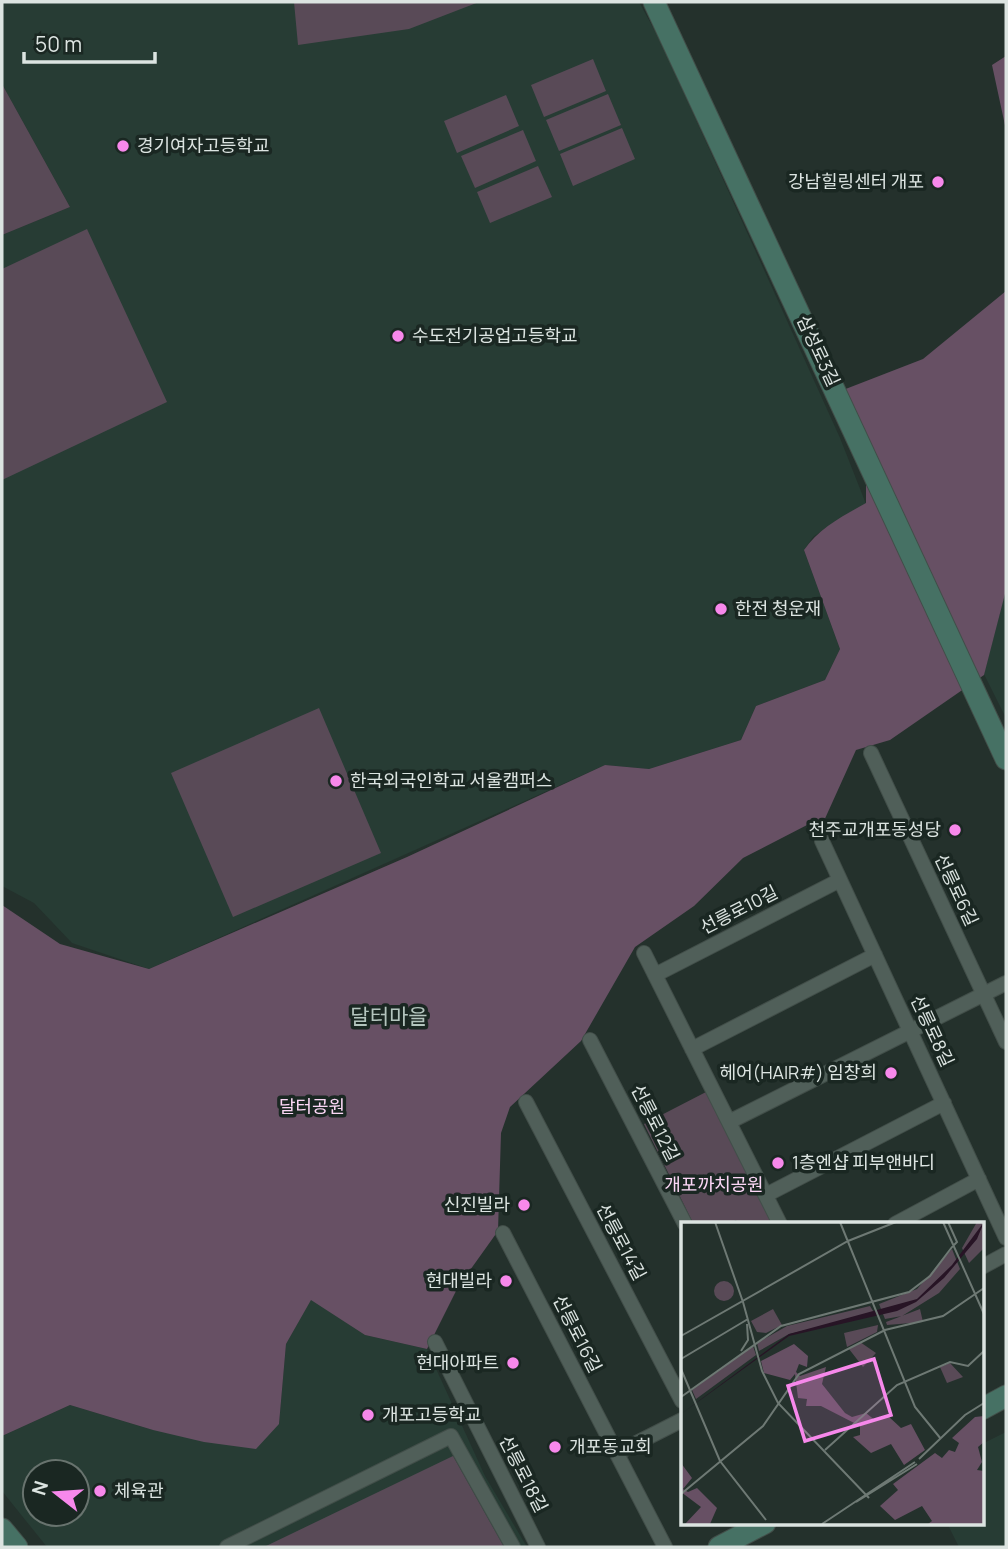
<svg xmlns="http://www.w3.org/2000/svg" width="1008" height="1549" viewBox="0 0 1008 1549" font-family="Manrope,'Noto Sans KR',sans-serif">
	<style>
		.built { fill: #273c34; fill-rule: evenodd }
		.green { fill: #594a57 }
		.forest { fill: #675064 }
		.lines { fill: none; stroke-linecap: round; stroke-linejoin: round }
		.street-casing { stroke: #424e49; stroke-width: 16 }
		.secondary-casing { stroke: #424e49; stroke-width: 23 }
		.street { stroke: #505f59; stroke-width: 14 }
		.secondary { stroke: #467164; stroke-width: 21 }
		.poi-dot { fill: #f788eb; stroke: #1a2722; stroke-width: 2.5 }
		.labels { text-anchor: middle; stroke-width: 7; stroke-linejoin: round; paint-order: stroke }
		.poi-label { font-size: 18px; fill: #dce4e1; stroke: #1a2722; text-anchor: start }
		.street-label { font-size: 18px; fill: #dce4e1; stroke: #1a2722 }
		.park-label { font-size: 18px; fill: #fcd7f6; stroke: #1a2722 }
		.quarter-label { font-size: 21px; fill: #b4c5be; stroke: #1a2722 }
		.inset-road { fill: none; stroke: #6e7974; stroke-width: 2 }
		.view { fill: #f788eb; fill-opacity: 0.15; stroke: #f788eb; stroke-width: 3.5 }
		.inset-edge { fill: none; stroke: #dce4e1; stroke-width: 3.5 }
	</style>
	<rect width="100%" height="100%" fill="#24312c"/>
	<path class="built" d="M 2,2 L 639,2 L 660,40 L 840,438 L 866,504 L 843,516 L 813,537 L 804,550 L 840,649 L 825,680 L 756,706 L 741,740 L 649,769 L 605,765 L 149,969 L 72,943 L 34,903 L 2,886 L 2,235 L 70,207 L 2,84 Z
		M 1006,589 L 1006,718 L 984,674 Z
		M 311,1299 L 365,1335 L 427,1349 L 485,1476 L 527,1547 L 47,1547 L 2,1491 L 2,1436 L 70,1405 L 153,1430 L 279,1424 L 286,1344 ZM 35,1472 L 77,1472 L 77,1514 L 35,1514 Z
		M 1006,1432 L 1006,1547 L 959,1547 L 947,1523 L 982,1523 L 982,1444 Z"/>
	<path class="green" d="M 294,2 L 479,2 L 409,29 L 298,45 Z
		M 593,59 L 606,91 L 544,117 L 531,85 Z
		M 2,84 L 70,207 L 2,235 Z
		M 608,94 L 621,125 L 559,151 L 546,120 Z
		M 506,95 L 519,126 L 457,153 L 444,121 Z
		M 622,128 L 635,159 L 573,186 L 560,154 Z
		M 523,130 L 536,161 L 475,188 L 461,156 Z
		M 538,166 L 552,197 L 490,223 L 477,192 Z
		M 87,229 L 167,402 L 2,480 L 2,269 Z
		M 319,708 L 381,853 L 233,917 L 171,773 Z
		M 706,1092 L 774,1223 L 738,1223 L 736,1220 L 730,1223 L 693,1223 L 644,1124 Z
		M 453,1456 L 504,1547 L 264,1547 Z"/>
	<path class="forest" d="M 1006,56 L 1006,130 L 992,65 Z
		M 1006,291 L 1006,590 L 984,675 L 890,740 L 856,750 L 823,823 L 809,824 L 743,858 L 694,906 L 635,947 L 581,1041 L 510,1107 L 501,1133 L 498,1231 L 458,1287 L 427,1349 L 365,1335 L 311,1300 L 286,1344 L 279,1424 L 256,1449 L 204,1442 L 153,1430 L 70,1405 L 2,1436 L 2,905 L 60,944 L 149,969 L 407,857 L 605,765 L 649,769 L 741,740 L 756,706 L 825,680 L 840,649 L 804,550 C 819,528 843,516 866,503 L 866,457 L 843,390 L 923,359 Z"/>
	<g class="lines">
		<g class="street-casing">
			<path id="street" d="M 871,753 L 1006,1042
				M 822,841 L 1006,1238
				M 644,953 L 780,1224
				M 655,975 L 840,880
				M 590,1040 L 685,1224
				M 692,1049 L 875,955
				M 526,1102 L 682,1401
				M 729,1122 L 1006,983
				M 766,1195 L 944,1103
				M 895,1224 L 979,1179
				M 503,1233 L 665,1547
				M 982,1267 L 1006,1254
				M 435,1342 L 538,1547
				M 617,1453 L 682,1420
				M 227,1547 L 451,1436 L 513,1547"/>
		</g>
		<g class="secondary-casing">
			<path id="secondary" d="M 654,2 L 1006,759
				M 982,1409 L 1006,1396
				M 2,1529 L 17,1547
				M 719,1547 L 765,1523"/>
		</g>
		<use href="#street" class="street"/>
		<use href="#secondary" class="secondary"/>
	</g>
	<g class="poi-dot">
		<circle cx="123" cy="146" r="7"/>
		<circle cx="938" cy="182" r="7"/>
		<circle cx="398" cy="336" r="7"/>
		<circle cx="721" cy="609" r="7"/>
		<circle cx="336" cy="781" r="7"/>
		<circle cx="955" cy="830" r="7"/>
		<circle cx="891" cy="1073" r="7"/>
		<circle cx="778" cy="1163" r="7"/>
		<circle cx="524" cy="1205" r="7"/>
		<circle cx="506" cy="1281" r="7"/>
		<circle cx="513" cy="1363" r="7"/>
		<circle cx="368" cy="1415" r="7"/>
		<circle cx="555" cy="1447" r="7"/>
		<circle cx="100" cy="1491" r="7"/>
	</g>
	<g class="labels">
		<g class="poi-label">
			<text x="137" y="152">경기여자고등학교</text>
			<text x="924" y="188" text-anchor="end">강남힐링센터 개포</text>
			<text x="412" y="342">수도전기공업고등학교</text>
			<text x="735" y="615">한전 청운재</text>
			<text x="350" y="787">한국외국인학교 서울캠퍼스</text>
			<text x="941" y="836" text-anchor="end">천주교개포동성당</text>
			<text x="877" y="1079" text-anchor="end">헤어(HAIR#) 임창희</text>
			<text x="792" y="1169">1층엔샵 피부앤바디</text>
			<text x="510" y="1211" text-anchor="end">신진빌라</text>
			<text x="492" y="1287" text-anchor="end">현대빌라</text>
			<text x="499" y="1369" text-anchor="end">현대아파트</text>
			<text x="382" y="1421">개포고등학교</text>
			<text x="569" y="1453">개포동교회</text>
			<text x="114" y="1497">체육관</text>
		</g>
		<g class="street-label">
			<text transform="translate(818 351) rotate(65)" y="6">삼성로3길</text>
			<text transform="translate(956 890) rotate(65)" y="6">선릉로6길</text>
			<text transform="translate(739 910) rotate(-27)" y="6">선릉로10길</text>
			<text transform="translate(932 1031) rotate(65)" y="6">선릉로8길</text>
			<text transform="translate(655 1123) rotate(63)" y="6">선릉로12길</text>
			<text transform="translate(621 1242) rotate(62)" y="6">선릉로14길</text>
			<text transform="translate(577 1334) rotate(63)" y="6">선릉로16길</text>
			<text transform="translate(523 1474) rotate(63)" y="6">선릉로18길</text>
		</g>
		<g class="park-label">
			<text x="312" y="1113">달터공원</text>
			<text x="714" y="1191">개포까치공원</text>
		</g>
		<g class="quarter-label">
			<text x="389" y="1024">달터마을</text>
		</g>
	</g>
	<g transform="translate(681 1222)">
		<rect width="303" height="303" fill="#24312c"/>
		<path d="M 296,0 L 303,0 L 303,26 L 288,41 L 281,26 ZM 271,27 L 279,47 L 258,71 L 221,94 L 204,97 L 198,82 L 236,67 ZM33 69a10 10 0 1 1 20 0a10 10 0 1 1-20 0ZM 189,84 L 194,92 L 108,112 L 78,129 L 76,121 L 106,104 ZM 92,87 L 101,103 L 85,111 L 76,110 L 70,99 ZM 239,87 L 242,100 L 206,103 L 205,100 ZM 197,103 L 196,110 L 166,125 L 163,111 ZM 179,120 L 195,131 L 182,145 L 168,127 ZM 72,124 L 75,133 L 15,177 L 11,168 ZM 269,141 L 282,155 L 266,161 L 259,145 Z" fill="#594a57"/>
		<path d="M 113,122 L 127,134 L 126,145 L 118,142 L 115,150 L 119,154 L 145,145 L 141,162 L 164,191 L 171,195 L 185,191 L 195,199 L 206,193 L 220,206 L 230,202 L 244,228 L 223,243 L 210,222 L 190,231 L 172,215 L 179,213 L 179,204 L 140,184 L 125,184 L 126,177 L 117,176 L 114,152 L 109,158 L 83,151 L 80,139 ZM 303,194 L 303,220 L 297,225 L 301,240 L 296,248 L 303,249 L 303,302 L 247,302 L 251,299 L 241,284 L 214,298 L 199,284 L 217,268 L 212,262 L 254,231 L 261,236 L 268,228 L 274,230 L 278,221 L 271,216 L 294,195 ZM 0,241 L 11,256 L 2,267 L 7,270 L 16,266 L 36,286 L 29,302 L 4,302 L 20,285 L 0,270 Z" fill="#675064"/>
		<path d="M 303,0 L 296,17 L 263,56 L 235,80 L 216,89 L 108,114 L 0,192 L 108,112 L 236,77 L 271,43 Z" fill="#271425"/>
		<path class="inset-road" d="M 34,0 L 62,80M 159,0 L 234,185 L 260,217M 262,0 L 303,92M 267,0 L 276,20 L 271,25M 62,80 L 81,149 L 97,181 L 188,276M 0,114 L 167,19 L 215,0M 60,129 L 67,118 L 66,102M 0,137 L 67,97M 0,147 L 39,239 L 85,298M 0,175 L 100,104 L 228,70 L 249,54 L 271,25M 144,228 L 216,163 L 269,140 L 287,144 L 303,129M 238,237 L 284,193 L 303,181M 0,272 L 82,204 L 118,152 L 204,108 L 262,94 L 303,66M 175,280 L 236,242M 141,302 L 234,240"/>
		<path class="view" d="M 193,137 L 210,193 L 124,219 L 107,164 Z"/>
		<rect width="303" height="303" class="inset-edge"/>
	</g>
	<rect width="1008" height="1549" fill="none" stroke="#dce4e1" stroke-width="7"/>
	<g transform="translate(56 1493) rotate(287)"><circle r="33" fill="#1a2722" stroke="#68736e" stroke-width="2"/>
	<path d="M0-5L12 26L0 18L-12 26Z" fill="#f788eb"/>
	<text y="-10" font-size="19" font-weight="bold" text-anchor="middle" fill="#dce4e1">N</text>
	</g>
	<path d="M24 52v10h131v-10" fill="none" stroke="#dce4e1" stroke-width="3.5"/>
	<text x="35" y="52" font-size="21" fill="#dce4e1" stroke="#1a2722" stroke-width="5" paint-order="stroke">50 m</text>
</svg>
